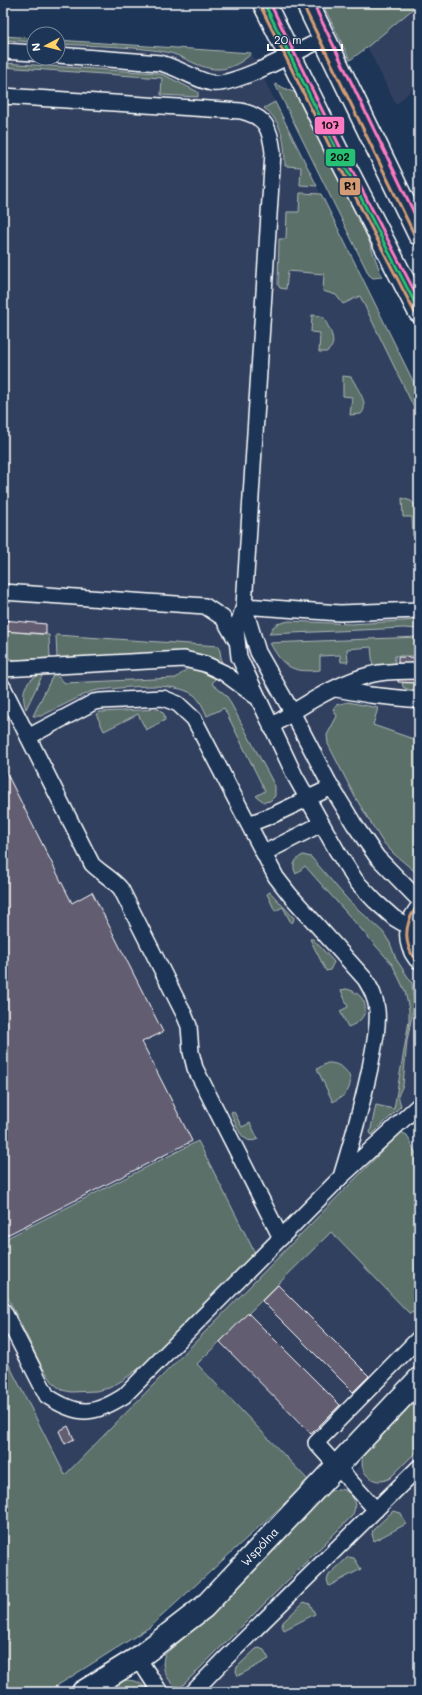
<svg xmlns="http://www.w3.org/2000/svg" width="422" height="1695" viewBox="0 0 422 1695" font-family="Mali,sans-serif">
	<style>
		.built { fill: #32415f }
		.green { fill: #5c6f6b; stroke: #aeb7b5 }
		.building { fill: #625d71; stroke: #fff }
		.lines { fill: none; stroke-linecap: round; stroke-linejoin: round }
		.service-casing { stroke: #fff; stroke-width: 18 }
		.minor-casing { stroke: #fff; stroke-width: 25 }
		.secondary-casing { stroke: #fff; stroke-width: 25 }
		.service { stroke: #1d3557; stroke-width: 15 }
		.minor { stroke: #1d3557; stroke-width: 22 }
		.secondary { stroke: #1d3557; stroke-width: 22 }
		.bus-1-casing { stroke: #1d3557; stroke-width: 6 }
		.bus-2-casing { stroke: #1d3557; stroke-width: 6 }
		.bus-3-casing { stroke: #1d3557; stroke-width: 6 }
		.bus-1 { stroke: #26c172; stroke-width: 3 }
		.bus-2 { stroke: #d39c74; stroke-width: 3 }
		.bus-3 { stroke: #fe7ac1; stroke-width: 3 }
		.labels { text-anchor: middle; stroke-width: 3; stroke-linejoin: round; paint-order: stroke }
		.street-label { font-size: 12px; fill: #fff; stroke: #1d3557 }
		.line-badge { stroke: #1d3557; stroke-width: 1.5 }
		.pale-badge-label { font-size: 11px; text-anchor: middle; font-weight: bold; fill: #111 }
	</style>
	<rect width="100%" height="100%" fill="#1d3557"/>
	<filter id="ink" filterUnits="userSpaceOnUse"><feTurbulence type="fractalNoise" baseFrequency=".025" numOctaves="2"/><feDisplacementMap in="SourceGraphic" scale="8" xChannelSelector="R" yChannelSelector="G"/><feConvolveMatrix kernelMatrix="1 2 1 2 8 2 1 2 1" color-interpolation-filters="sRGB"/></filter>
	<g filter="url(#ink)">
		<path class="built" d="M 346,3 L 419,3 L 419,82 L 396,105 Z
			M 3,36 L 34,38 L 34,58 L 58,58 L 58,40 L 251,53 L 419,393 L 419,1110 L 406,1127 L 335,1199 L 419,1295 L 419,1365 L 309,1481 L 184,1352 L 65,1475 L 3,1353 Z
			M 419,1405 L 419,1692 L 120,1692 L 176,1653 Z"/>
		<path class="green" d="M 322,3 L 419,3 L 419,4 L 361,52 L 350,60 Z
			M 3,36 L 34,38 L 34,42 L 3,40 Z
			M 58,40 L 251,53 L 251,54 C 241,63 229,70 215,69 C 197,68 183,55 166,52 C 131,46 94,46 58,44 Z
			M 3,63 L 156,73 L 164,75 L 198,92 L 198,97 L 161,95 L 162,78 L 3,67 Z
			M 275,84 L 298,94 L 350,189 L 382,277 L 373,278 L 369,275 Z
			M 275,102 L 317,186 L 300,185 L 301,167 L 285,166 C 285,144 283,122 264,108 Z
			M 300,193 L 321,194 L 419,393 L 419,418 L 360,296 L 343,304 L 336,295 L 323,291 L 324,274 L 288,271 L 286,289 L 280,288 L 278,285 L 279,239 L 286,239 L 287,212 L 299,212 Z
			M 312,315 L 321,316 L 324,318 C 329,329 340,344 326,352 L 319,352 L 320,333 L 311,332 Z
			M 343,376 L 351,377 L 353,380 C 358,390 370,405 361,414 L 350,415 L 352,397 L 343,396 Z
			M 402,498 L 411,501 L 419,509 L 419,533 L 413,536 L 412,517 L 403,517 Z
			M 419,620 L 419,629 L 404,628 L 269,634 L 273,627 L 277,624 L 289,621 L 351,624 Z
			M 3,631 L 49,635 L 50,658 L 15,660 L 3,656 Z
			M 56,635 L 219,646 L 222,663 L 207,656 L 185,652 L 57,658 Z
			M 419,637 L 419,656 L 395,656 L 395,666 L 373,666 L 371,647 L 347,649 L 348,662 L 341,662 L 340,655 L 320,656 L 320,670 C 294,673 283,668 270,643 Z
			M 188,668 L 199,670 L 216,677 L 212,684 L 226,695 L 229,700 L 275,786 L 275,796 L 270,801 L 264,802 L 256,796 L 265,791 L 224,708 L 207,716 C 204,709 200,700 194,695 C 173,680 124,688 98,690 L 90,692 L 41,716 L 33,716 L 54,673 L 65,683 L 176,678 Z
			M 43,674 L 26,709 C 20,692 25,679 43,674 Z
			M 402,683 L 419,683 L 419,690 L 409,690 L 403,687 Z
			M 348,702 L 378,708 L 373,725 L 419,741 L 419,875 L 394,854 L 382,841 L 355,797 L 328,744 L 327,735 L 337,716 L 333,709 L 336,705 Z
			M 159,709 L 164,714 L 165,720 L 146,730 L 138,714 L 104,731 L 96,714 L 101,712 Z
			M 303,855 L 311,857 L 349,901 L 383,932 L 390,943 L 396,959 L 412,983 L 414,1005 L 407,1041 L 403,1085 L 398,1096 L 401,1106 L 372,1135 L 370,1133 L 376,1105 L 394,1109 L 409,1021 L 409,1010 L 405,991 L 392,964 L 305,866 L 296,874 C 291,865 295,859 303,855 Z
			M 270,892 L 294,918 L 293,922 L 291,923 L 283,907 L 275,911 L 267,894 Z
			M 310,939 L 313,939 L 334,962 L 330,970 L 326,971 Z
			M 346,989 C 360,991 372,1006 361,1019 C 358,1023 353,1025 348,1027 L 340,1011 L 348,1007 L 341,990 Z
			M 327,1063 C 341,1062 356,1075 348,1090 C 345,1096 339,1098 333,1102 L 317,1069 Z
			M 232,1111 L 234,1112 L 242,1127 L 250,1123 L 258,1139 C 242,1147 236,1124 231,1113 Z
			M 401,1132 L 407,1135 L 419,1160 L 419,1312 L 409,1313 L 331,1232 L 197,1364 L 309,1481 L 150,1627 L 47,1692 L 3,1692 L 3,1353 L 65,1475 Z
			M 198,1141 L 255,1253 L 149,1361 L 123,1380 L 109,1388 L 96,1391 L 71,1392 L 62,1390 L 54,1384 L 41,1365 L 3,1288 L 3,1240 Z
			M 419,1395 L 419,1449 L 390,1478 C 373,1488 356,1471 364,1453 Z
			M 337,1489 C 352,1489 359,1503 352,1516 L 181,1687 L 175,1686 C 166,1678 160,1666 165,1654 L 213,1613 L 327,1492 Z
			M 393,1511 L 401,1513 L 406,1524 L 374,1541 L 372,1534 L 373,1530 Z
			M 348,1557 L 354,1558 L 361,1569 L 329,1586 L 327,1580 L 329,1575 Z
			M 304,1602 L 310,1604 L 315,1614 L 284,1630 L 282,1626 L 283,1622 Z
			M 259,1648 L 264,1650 L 269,1659 L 238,1676 L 236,1671 L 237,1667 L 256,1649 Z
			M 122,1680 C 134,1680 142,1681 148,1692 L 103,1692 Z"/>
		<path class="building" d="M 3,620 L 46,624 L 46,634 L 3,631 Z
			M 398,657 L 419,658 L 419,683 L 398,682 Z
			M 3,766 L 72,903 L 92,892 L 163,1032 L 142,1042 L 192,1141 L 3,1237 Z
			M 278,1285 L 369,1376 L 353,1392 L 262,1301 Z
			M 248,1313 L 340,1405 L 311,1434 L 220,1342 Z
			M 68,1426 L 74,1439 L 65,1444 L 59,1431 Z"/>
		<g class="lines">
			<g class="service-casing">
				<path id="service" d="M 3,51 L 34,53
					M 58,55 L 160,63 C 178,67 195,80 212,83 C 234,87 302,49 325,38
					M 3,96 L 241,111 C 266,117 270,128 273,152 L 244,606 L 258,652 L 292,712 L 329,783 L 354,824 L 377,857 L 419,900
					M 3,592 L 205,606 L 223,618 L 236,640
					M 244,606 L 236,630 L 239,657 L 295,776 L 337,851 L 356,881 L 375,901 L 394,918 L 411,928
					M 244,606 L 340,613 L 419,610
					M 3,669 L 184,659 L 205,664 L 224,673 L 255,696
					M 3,687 L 92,864 C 101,873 113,879 121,889 L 184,1014 L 189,1026 L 191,1052 L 195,1068 L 281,1238
					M 336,689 L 370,695 L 419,700
					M 271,727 C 299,707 345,678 379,673 C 392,671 406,671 419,671
					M 28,737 L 94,702 L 101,701 L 163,698 L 178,704 L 194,719 L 276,877 L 290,895 L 365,979 C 371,989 376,998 377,1010 C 379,1028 373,1050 370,1068 C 362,1105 352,1141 341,1177
					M 249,824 L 275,814 L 332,787
					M 264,853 L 321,824
					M 3,1310 L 47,1396 C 79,1417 94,1415 124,1396 L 341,1177 L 419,1105
					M 376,1510 L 316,1443 L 419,1338
					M 138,1658 L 160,1692
					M 193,1692 L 224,1660 L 419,1467"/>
			</g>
			<g class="minor-casing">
				<path id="minor" d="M 419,912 C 409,926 408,943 419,957
					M 83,1692 L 138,1658 L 204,1607 L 419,1379"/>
			</g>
			<g class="secondary-casing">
				<path id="secondary" d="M 264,3 L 339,155 L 419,311
					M 307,3 L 419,234"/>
			</g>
			<use href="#service" class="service"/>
			<use href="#minor" class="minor"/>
			<use href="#secondary" class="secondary"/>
			<g class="bus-1-casing">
				<path id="bus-1" d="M 264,3 L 339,155 L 419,311"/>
			</g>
			<g class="bus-2-casing">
				<path id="bus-2" d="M 260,5 L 335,157 L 415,313
					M 303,5 L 415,236
					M 415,909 C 404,926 404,943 415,960"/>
			</g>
			<g class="bus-3-casing">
				<path id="bus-3" d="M 270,3 L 343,153 L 419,300
					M 313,3 L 419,223"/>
			</g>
			<use href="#bus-1" class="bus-1"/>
			<use href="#bus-2" class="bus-2"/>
			<use href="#bus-3" class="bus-3"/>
		</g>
	</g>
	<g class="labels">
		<g class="street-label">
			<text transform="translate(260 1547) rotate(-47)" y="4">Wspólna</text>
		</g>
	</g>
	<g class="line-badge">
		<rect x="314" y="116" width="31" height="19" rx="4" fill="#fe7ac1"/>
		<rect x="325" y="148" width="31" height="19" rx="4" fill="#26c172"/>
		<rect x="339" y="177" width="22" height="19" rx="4" fill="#d39c74"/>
	</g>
	<g class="pale-badge-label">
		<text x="330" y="129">107</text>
		<text x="340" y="161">202</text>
		<text x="350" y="190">R1</text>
	</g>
	<rect width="422" height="1695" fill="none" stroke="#1d3557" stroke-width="16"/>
	<rect x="8" y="8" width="406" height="1679" fill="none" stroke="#fff" stroke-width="1.5" filter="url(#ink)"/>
	<g transform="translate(46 46) rotate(263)"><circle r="19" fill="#1d3557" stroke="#77869a"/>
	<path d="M0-3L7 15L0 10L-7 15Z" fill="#ffd166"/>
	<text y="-6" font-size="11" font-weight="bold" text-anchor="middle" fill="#ffffff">N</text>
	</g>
	<path d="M268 44v6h74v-6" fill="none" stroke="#ffffff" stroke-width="2"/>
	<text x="274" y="44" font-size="12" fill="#ffffff" stroke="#1d3557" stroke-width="3" paint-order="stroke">20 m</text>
</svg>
